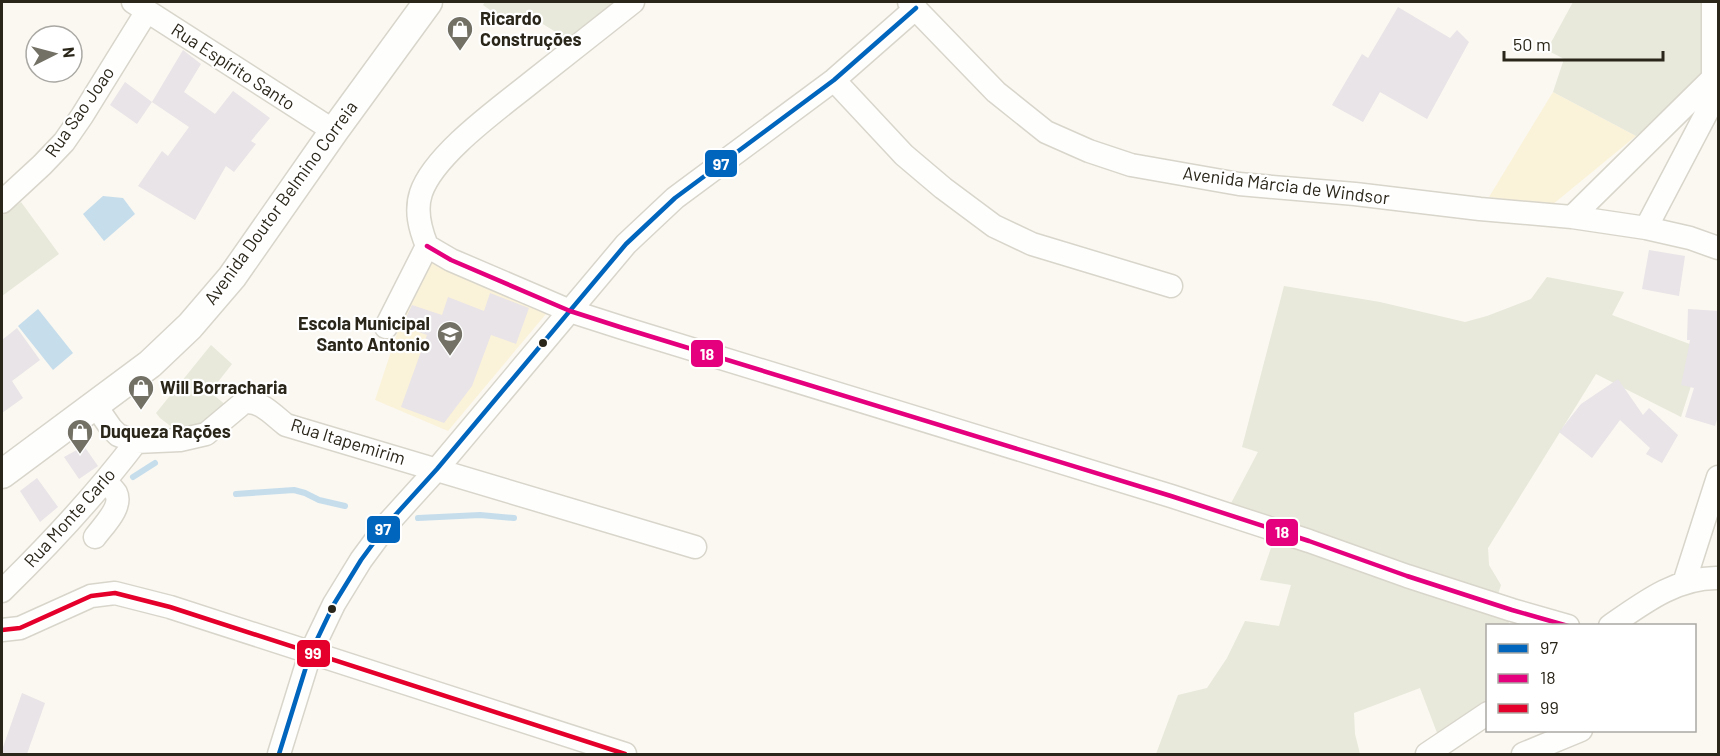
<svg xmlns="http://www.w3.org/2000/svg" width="1720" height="756" viewBox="0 0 1720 756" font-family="Barlow,sans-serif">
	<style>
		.built { fill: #fbf2da }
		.green { fill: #e8e9da }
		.water { fill: #c6ddec }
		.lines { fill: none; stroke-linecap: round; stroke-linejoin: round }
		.stream { stroke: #c6ddec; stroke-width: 6 }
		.building { fill: #e8e4e7 }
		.minor-casing { stroke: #d8d5cb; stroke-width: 25 }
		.major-casing { stroke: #d8d5cb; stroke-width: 31 }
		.minor { stroke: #fefefd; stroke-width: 22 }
		.major { stroke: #fefefd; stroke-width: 28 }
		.bus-1-casing { stroke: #fff; stroke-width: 9 }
		.bus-2-casing { stroke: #fff; stroke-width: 9 }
		.bus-3-casing { stroke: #fff; stroke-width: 9 }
		.bus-1 { stroke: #0065bd; stroke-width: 4.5 }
		.bus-2 { stroke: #e5007d; stroke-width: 4.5 }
		.bus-3 { stroke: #e4002b; stroke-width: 4.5 }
		.bus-dot { fill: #2a261a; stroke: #fff; stroke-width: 2 }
		.labels { text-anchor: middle; stroke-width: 4.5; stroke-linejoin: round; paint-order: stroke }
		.poi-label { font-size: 18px; font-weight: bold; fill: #2a261a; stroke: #fff; text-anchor: start }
		.street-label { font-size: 18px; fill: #2a261a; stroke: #fff }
		.line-badge { stroke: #fff; stroke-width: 2 }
		.badge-label { font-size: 16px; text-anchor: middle; font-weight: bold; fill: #fff }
	</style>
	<rect width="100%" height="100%" fill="#faf8f1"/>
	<path class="built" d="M 1553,92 L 1636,136 L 1552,205 L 1489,197 Z
		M 427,256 L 546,314 L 448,431 L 375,400 L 413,285 Z"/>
	<path class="green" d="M 485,2 L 619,2 L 572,42 L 538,21 L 510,24 L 483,5 Z
		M 1573,2 L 1705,2 L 1705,80 L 1636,136 L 1553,92 L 1564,59 L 1547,50 Z
		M 21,202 L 59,254 L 2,296 L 2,216 Z
		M 1547,277 L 1624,292 L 1612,315 L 1703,349 L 1681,417 L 1596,374 L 1488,548 L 1489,565 L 1501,585 L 1497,597 L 1229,507 L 1258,452 L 1242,447 L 1284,286 L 1380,302 L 1465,322 L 1487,316 L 1531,299 Z
		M 211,345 L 232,364 L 210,392 L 227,406 L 218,417 L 186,429 L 173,428 L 160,418 L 156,413 Z
		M 1273,542 L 1511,616 L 1508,625 L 1488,626 L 1487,704 L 1439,738 L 1420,688 L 1354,713 L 1355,734 L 1360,754 L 1156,754 L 1178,695 L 1207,688 L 1227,658 L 1245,621 L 1279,626 L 1291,585 L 1260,580 Z"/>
	<path class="water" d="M 103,196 L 123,198 L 135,214 L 104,241 L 83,214 Z
		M 38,309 L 73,353 L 53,370 L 18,326 Z"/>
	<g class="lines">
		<path class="stream" d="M 133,477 L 155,463
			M 236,494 L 294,490 L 305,493 L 319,500 L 345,506
			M 418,518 L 480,515 L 514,518"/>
	</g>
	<path class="building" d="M 1398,7 L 1450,38 L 1457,30 L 1469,42 L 1427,119 L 1380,92 L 1363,122 L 1332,105 L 1362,54 L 1368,58 Z
		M 183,50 L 201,64 L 184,92 L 215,114 L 233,91 L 270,118 L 251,141 L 256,144 L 234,172 L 226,166 L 195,220 L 138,186 L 162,151 L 168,156 L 189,127 L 152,102 Z
		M 125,82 L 152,102 L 137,124 L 110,105 Z
		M 1649,250 L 1685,256 L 1679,296 L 1642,289 Z
		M 490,293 L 529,308 L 516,344 L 491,335 L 472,386 L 444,423 L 401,407 L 427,335 L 402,326 L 412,305 L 442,315 L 448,297 L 484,311 Z
		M 1688,309 L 1719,311 L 1719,413 L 1715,426 L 1685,417 L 1694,388 L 1681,385 L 1690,340 L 1687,340 Z
		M 17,328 L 40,360 L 12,381 L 23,398 L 2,413 L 2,340 Z
		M 1618,379 L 1643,415 L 1649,408 L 1678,435 L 1662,463 L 1646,454 L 1650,448 L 1620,420 L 1592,458 L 1559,432 L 1581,404 Z
		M 84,446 L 98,466 L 79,479 L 64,457 Z
		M 37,478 L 58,507 L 40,522 L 20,491 Z
		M 22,693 L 45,703 L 27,754 L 2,754 L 2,750 Z"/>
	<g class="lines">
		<g class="minor-casing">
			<path id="minor" d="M 133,2 L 334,131
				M 909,2 L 996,92 L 1046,132 L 1089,151 L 1131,165 L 1239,184 L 1355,194 L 1480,209 L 1572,217 L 1646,228 L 1690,238 L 1718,248
				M 834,80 L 904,155 L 943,188 L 994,226 L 1032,244 L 1171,286
				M 2,202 L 42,165 L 64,142 L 82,116 L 147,11
				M 1572,217 L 1713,78 L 1713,2
				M 1646,228 L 1718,91
				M 427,246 L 451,260 L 570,311 L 623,328 L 1171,496 L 1309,541 L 1407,576 L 1512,610 L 1568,626
				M 386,327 L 427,246 C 420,229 415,211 421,193 C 434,154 501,107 533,81 C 566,55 600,28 633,2
				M 95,405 L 111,428 L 118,435 L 136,442 L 180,440 L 206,434 L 243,403 C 259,398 274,416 286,425 L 695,547
				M 95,537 C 103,526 123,507 116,493 C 113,489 109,485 106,481
				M 1684,583 L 1718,477
				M 2,591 C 50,544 95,496 136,442
				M 1610,626 C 1643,603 1677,577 1718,578
				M 2,630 L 20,628 L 91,596 L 115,593 L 170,607 L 625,754
				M 279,754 L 310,654 L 334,604 L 361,560 L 389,522 L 437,469 L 626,244 L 675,198 L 834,80 L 916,8
				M 1427,754 L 1488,713
				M 1523,754 L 1581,730"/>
		</g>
		<g class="major-casing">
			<path id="major" d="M 2,474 L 150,364 L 190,326 L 232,277 L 334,131 L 428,2"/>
		</g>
		<use href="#minor" class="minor"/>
		<use href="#major" class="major"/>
		<g class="bus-1-casing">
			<path id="bus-1" d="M 279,754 L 310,654 L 334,604 L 361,560 L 389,522 L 437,469 L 626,244 L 675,198 L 834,80 L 916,8"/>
		</g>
		<g class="bus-2-casing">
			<path id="bus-2" d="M 427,246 L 451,260 L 570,311 L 623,328 L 1171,496 L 1309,541 L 1407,576 L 1512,610 L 1568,626"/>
		</g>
		<g class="bus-3-casing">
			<path id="bus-3" d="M 2,630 L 20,628 L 91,596 L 115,593 L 170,607 L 625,754"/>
		</g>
		<use href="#bus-1" class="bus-1"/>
		<use href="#bus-2" class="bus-2"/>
		<use href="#bus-3" class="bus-3"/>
	</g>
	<defs>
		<g id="shop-pin" transform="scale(1.35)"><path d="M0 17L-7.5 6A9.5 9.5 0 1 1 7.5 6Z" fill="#737065" stroke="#fff"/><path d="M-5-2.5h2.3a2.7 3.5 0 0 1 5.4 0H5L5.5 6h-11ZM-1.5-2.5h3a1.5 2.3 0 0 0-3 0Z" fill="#fff"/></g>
		<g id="school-pin" transform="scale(1.35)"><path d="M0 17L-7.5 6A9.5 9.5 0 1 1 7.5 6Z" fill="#737065" stroke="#fff"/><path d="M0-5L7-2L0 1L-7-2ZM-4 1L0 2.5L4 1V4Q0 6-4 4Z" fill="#fff"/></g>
	</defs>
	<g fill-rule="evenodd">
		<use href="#shop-pin" x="460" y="29"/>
		<use href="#school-pin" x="450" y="334"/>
		<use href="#shop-pin" x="141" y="388"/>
		<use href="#shop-pin" x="80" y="432"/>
	</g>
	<g class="bus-dot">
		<circle cx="543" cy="343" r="5"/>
		<circle cx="332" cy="609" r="5"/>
	</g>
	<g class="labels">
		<g class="poi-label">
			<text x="480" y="25">Ricardo<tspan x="480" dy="21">Construções</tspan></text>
			<text x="430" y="330" text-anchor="end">Escola Municipal<tspan x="430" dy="21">Santo Antonio</tspan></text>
			<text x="160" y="394">Will Borracharia</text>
			<text x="100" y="438">Duqueza Rações</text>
		</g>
		<g class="street-label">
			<text transform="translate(233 67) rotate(33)" y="6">Rua Espírito Santo</text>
			<text transform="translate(80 112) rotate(-55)" y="6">Rua Sao Joao</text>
			<text transform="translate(1286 186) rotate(7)" y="6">Avenida Márcia de Windsor</text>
			<text transform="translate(281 203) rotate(-54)" y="6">Avenida Doutor Belmino Correia</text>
			<text transform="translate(348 442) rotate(17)" y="6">Rua Itapemirim</text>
			<text transform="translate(70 518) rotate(-48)" y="6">Rua Monte Carlo</text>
		</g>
	</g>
	<g class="line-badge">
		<rect x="704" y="149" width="34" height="29" rx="6" fill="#0065bd"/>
		<rect x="690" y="339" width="34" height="29" rx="6" fill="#e5007d"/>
		<rect x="366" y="515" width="35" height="29" rx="6" fill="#0065bd"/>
		<rect x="1265" y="518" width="34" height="29" rx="6" fill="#e5007d"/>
		<rect x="296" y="639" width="35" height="29" rx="6" fill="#e4002b"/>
	</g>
	<g class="badge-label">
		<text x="721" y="170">97</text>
		<text x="707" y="360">18</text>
		<text x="383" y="535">97</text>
		<text x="1282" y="538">18</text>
		<text x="313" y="659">99</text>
	</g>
	<rect width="1720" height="756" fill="none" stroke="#2a261a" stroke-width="6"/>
	<rect x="1486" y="624" width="210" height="108" fill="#ffffff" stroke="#aaa8a3" stroke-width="1.5"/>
	<rect x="1498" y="644" width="30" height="9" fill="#0065bd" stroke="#aaa8a3" stroke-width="1.5"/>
	<text x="1540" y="654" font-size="18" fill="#2a261a">97</text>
	<rect x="1498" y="674" width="30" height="9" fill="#e5007d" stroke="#aaa8a3" stroke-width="1.5"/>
	<text x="1540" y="684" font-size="18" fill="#2a261a">18</text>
	<rect x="1498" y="704" width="30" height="9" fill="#e4002b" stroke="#aaa8a3" stroke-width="1.5"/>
	<text x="1540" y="714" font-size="18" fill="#2a261a">99</text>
	<g transform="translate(54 54) rotate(84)"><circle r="28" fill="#ffffff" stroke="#aaa8a3" stroke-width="1.5"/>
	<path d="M0-4.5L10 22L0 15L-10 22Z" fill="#737065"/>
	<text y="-9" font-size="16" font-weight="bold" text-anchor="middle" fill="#2a261a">N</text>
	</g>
	<path d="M1504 51v9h159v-9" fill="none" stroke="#2a261a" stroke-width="3"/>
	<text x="1513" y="51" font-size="18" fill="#2a261a" stroke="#ffffff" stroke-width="4.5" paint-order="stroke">50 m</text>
</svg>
